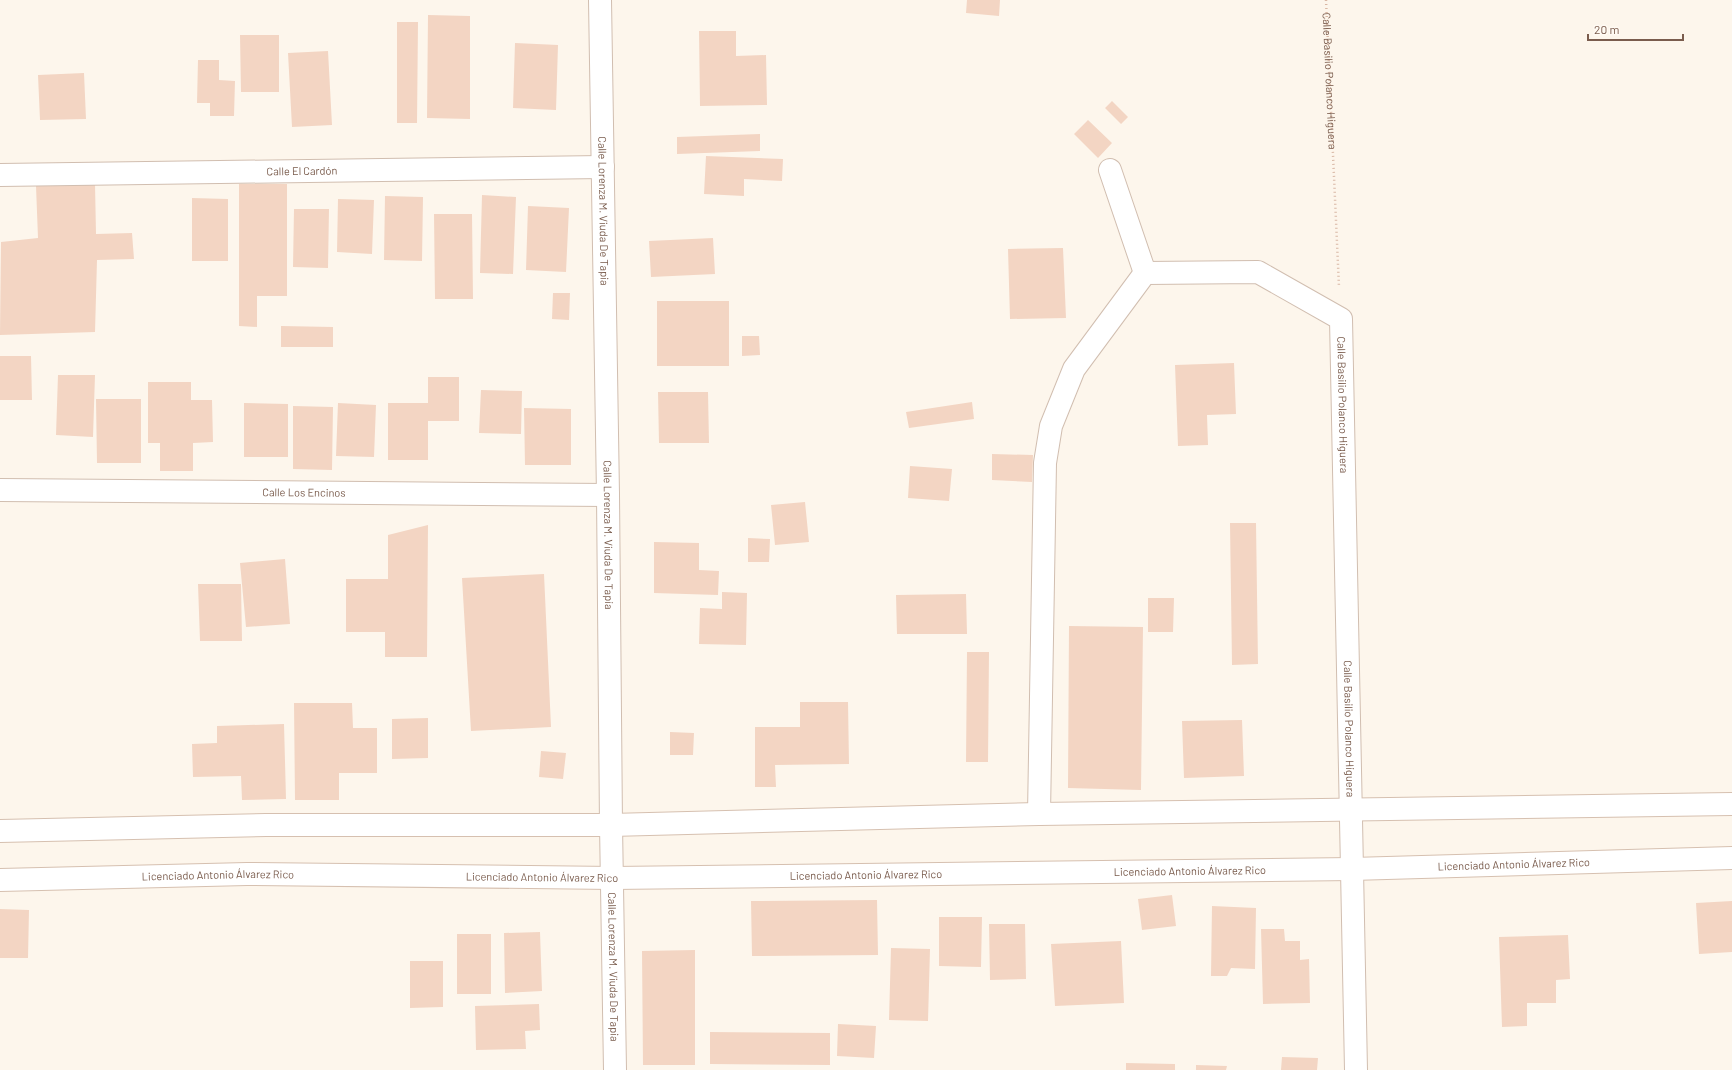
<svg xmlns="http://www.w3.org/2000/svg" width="1732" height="1070" viewBox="0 0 1732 1070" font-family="Barlow,sans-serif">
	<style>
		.building { fill: #f3d5c3 }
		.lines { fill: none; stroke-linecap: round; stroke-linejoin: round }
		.minor-casing { stroke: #d1beb0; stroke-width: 24 }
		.secondary-casing { stroke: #d6c0b0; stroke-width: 24 }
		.path { stroke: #d9b8a5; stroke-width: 2.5; stroke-dasharray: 1 3; stroke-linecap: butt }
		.minor { stroke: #fff; stroke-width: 22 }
		.secondary { stroke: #fff; stroke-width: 22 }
		.labels { text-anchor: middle; stroke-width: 3; stroke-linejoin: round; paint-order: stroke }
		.street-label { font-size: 11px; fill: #7a5c4d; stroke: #fffaf3 }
	</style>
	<rect width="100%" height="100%" fill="#fdf6ec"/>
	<path class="building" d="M 967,0 L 1000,0 L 999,16 L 966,13 Z
		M 428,15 L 470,16 L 470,119 L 427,118 Z
		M 397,22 L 418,22 L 417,123 L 397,123 Z
		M 699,31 L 736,31 L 736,56 L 766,55 L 767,105 L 700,106 Z
		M 240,35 L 279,35 L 279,92 L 241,92 Z
		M 515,43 L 558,45 L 556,110 L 513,108 Z
		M 328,51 L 332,125 L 292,127 L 288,53 Z
		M 198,60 L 219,60 L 219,80 L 235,81 L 234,116 L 210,116 L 210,103 L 197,103 Z
		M 84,73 L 86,119 L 40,120 L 38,75 Z
		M 1112,101 L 1128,117 L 1121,124 L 1105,108 Z
		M 1088,120 L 1112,143 L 1098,158 L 1074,134 Z
		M 760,134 L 760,151 L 677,154 L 677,137 Z
		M 706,156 L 783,159 L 782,181 L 744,179 L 744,196 L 704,194 Z
		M 95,184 L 96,234 L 132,233 L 134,259 L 97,260 L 95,332 L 0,335 L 1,242 L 38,238 L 36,186 Z
		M 239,184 L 287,184 L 287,296 L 257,296 L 257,327 L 239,326 Z
		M 482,195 L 516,197 L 513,274 L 480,273 Z
		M 385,196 L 423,197 L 422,261 L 384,260 Z
		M 192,198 L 228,199 L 228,261 L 192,261 Z
		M 338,199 L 374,200 L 372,254 L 337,252 Z
		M 528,206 L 569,208 L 566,272 L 526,270 Z
		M 294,209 L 329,209 L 328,268 L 293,267 Z
		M 434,214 L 472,214 L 473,299 L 435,299 Z
		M 713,238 L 715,274 L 651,277 L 649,241 Z
		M 1063,248 L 1066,318 L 1010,319 L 1008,249 Z
		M 553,293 L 570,293 L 569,320 L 552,319 Z
		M 657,301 L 729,301 L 729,366 L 657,366 Z
		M 281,326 L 333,327 L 333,347 L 281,347 Z
		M 742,336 L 759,336 L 760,355 L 742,356 Z
		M 0,356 L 31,356 L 32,400 L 0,400 Z
		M 1234,363 L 1236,414 L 1207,415 L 1208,445 L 1178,446 L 1175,365 Z
		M 58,375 L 95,375 L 93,437 L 56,435 Z
		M 428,377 L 459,377 L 459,421 L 428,421 L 428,460 L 388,460 L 388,403 L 428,403 Z
		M 148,382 L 191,382 L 191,400 L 212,400 L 213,442 L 193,443 L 193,471 L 160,471 L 160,443 L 148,443 Z
		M 481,390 L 522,391 L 521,434 L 479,433 Z
		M 658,392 L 708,392 L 709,443 L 659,443 Z
		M 96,399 L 141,399 L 141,463 L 97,463 Z
		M 972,402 L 974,419 L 909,428 L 906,412 Z
		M 244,403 L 288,404 L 288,457 L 244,457 Z
		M 338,403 L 376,405 L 374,457 L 336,456 Z
		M 293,406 L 333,407 L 332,470 L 293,469 Z
		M 524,408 L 571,409 L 571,465 L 525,465 Z
		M 992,454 L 1033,455 L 1032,482 L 992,480 Z
		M 910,466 L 952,469 L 949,501 L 908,498 Z
		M 805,502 L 809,542 L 775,545 L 771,505 Z
		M 1230,523 L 1256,523 L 1258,664 L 1232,665 Z
		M 428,525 L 427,657 L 385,657 L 385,632 L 346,632 L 346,579 L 388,579 L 388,535 Z
		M 748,538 L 770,539 L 769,562 L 748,562 Z
		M 654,542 L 699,543 L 699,570 L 719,571 L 718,595 L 654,593 Z
		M 285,559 L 290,624 L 246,627 L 240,563 Z
		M 544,574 L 551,727 L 471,731 L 462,578 Z
		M 198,584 L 241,584 L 242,641 L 200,641 Z
		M 722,592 L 747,593 L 746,645 L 699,644 L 700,608 L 722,609 Z
		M 966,594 L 967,634 L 897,634 L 896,595 Z
		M 1148,598 L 1174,598 L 1173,632 L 1148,632 Z
		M 1069,626 L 1143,627 L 1141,790 L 1068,788 Z
		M 967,652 L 989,652 L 988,762 L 966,762 Z
		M 800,702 L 848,702 L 849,764 L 775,765 L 776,787 L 755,787 L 755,727 L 800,727 Z
		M 294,703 L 352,703 L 353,728 L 377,728 L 377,773 L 339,773 L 339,800 L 295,800 Z
		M 428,718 L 428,758 L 392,759 L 392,719 Z
		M 1242,720 L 1244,776 L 1184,778 L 1182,721 Z
		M 284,724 L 286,799 L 242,800 L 241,776 L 193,777 L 192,744 L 217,743 L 217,726 Z
		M 670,732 L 694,733 L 693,755 L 670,755 Z
		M 541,751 L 566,753 L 563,779 L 539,777 Z
		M 1172,895 L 1176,926 L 1142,930 L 1138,899 Z
		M 877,900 L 878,955 L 752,956 L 751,901 Z
		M 1732,901 L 1732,952 L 1699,954 L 1696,903 Z
		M 1212,906 L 1256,908 L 1255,969 L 1231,968 L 1227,976 L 1211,976 Z
		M 0,909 L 29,910 L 28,958 L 0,958 Z
		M 939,917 L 982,917 L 981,967 L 939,966 Z
		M 989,924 L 1025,924 L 1026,979 L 990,980 Z
		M 1261,929 L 1284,929 L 1285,941 L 1300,941 L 1300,960 L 1309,959 L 1310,1003 L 1263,1004 Z
		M 540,932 L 542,991 L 505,993 L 504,933 Z
		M 457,934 L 491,934 L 491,994 L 457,994 Z
		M 1568,935 L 1570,979 L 1556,980 L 1556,1003 L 1527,1003 L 1527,1026 L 1502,1027 L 1499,937 Z
		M 1121,941 L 1124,1003 L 1055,1006 L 1051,944 Z
		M 891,948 L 930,949 L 928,1021 L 889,1020 Z
		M 695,950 L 695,1065 L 643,1065 L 642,951 Z
		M 410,961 L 443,961 L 443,1007 L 410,1008 Z
		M 539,1004 L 540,1030 L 525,1031 L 526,1049 L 476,1050 L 475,1006 Z
		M 838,1024 L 876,1026 L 874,1058 L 837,1056 Z
		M 710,1032 L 830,1033 L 830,1065 L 710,1064 Z
		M 1282,1057 L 1318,1058 L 1317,1070 L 1281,1070 Z
		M 1126,1063 L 1175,1064 L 1175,1070 L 1126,1070 Z
		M 1196,1065 L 1227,1066 L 1226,1070 L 1196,1070 Z"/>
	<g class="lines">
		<g class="minor-casing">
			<g id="minor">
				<path id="s2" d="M 600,0 L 608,495 L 611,825 L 615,1070"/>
				<path id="s3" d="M 1110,170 L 1145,273 L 1258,272 L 1341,319 L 1356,1070"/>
				<path id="s4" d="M 0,175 L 603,167"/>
				<path id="s5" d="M 0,490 L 608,495"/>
				<path d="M 1039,814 L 1045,463 L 1051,426 L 1074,369 L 1145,273"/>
			</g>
		</g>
		<g class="secondary-casing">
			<g id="secondary">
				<path d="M 0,831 L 266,825 L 611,825 L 1039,814 L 1732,804"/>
				<path id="s6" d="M 0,880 L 247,874 L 613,878 L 1352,869 L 1732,858"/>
			</g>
		</g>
		<path class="path" id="s1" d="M 1326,0 L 1339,287"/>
		<use href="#minor" class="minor"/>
		<use href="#secondary" class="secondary"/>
	</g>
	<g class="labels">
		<g class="street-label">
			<text dy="4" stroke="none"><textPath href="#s1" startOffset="81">Calle Basilio Polanco Higuera</textPath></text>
			<text dy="4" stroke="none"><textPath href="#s4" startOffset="302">Calle El Cardón</textPath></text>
			<text dy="4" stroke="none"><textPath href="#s2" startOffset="211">Calle Lorenza M. Viuda De Tapia</textPath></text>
			<text dy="4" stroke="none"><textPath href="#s3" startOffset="403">Calle Basilio Polanco Higuera</textPath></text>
			<text dy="4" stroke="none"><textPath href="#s5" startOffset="304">Calle Los Encinos</textPath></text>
			<text dy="4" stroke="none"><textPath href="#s2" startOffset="535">Calle Lorenza M. Viuda De Tapia</textPath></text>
			<text dy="4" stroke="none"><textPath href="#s3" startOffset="727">Calle Basilio Polanco Higuera</textPath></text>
			<text dy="4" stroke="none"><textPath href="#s6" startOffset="1514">Licenciado Antonio Álvarez Rico</textPath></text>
			<text dy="4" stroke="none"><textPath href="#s6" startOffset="1190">Licenciado Antonio Álvarez Rico</textPath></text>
			<text dy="4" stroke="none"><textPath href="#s6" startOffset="866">Licenciado Antonio Álvarez Rico</textPath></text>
			<text dy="4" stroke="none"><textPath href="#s6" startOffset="218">Licenciado Antonio Álvarez Rico</textPath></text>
			<text dy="4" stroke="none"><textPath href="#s6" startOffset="542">Licenciado Antonio Álvarez Rico</textPath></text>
			<text dy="4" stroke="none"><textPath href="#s2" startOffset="967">Calle Lorenza M. Viuda De Tapia</textPath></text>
		</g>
	</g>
	<path d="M1588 34v6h95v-6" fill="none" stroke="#7a5c4d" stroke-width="2"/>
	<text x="1594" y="34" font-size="12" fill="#7a5c4d" stroke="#fffaf3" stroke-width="3" paint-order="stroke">20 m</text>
</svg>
